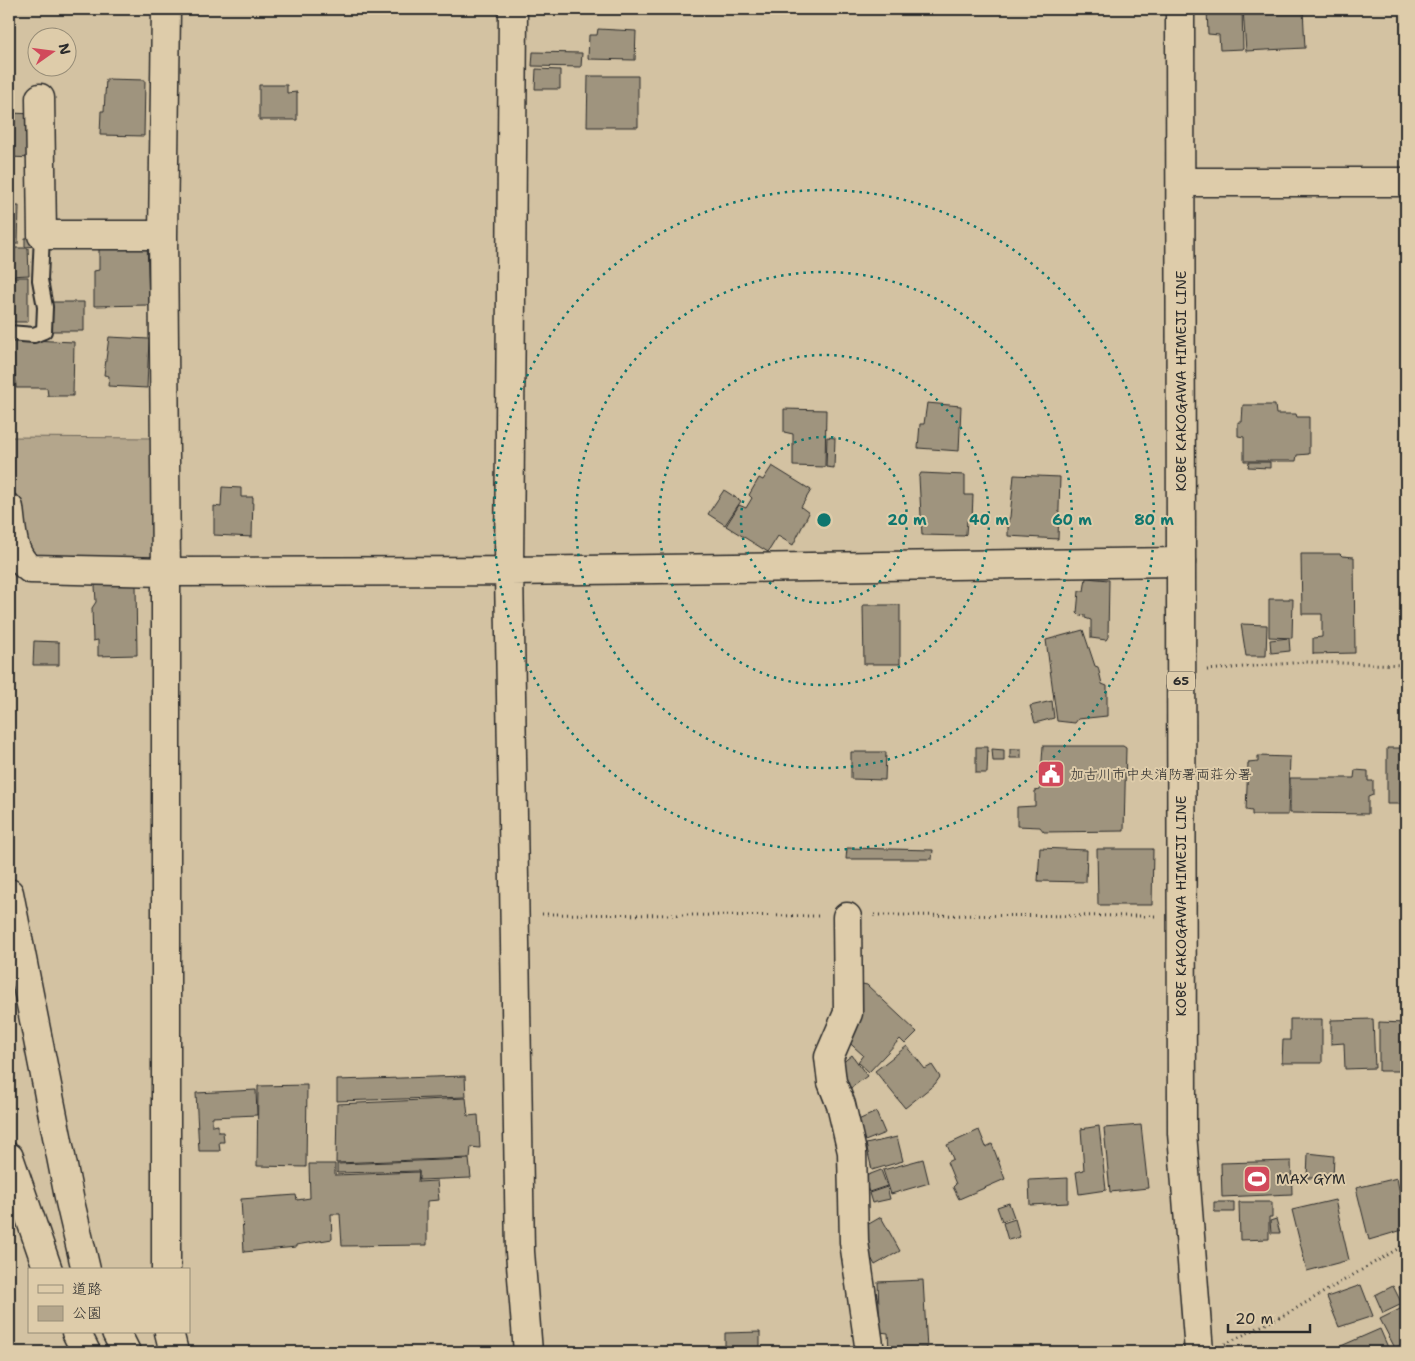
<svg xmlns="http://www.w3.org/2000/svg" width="1415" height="1361" viewBox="0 0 1415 1361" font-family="'Shantell Sans','Klee One',sans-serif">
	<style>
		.green { fill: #b4a68c; stroke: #70685c }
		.building { fill: #9f947e; stroke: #2b2b2b }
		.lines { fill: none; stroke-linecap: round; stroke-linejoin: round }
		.lane-casing { stroke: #2b2b2b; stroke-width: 18 }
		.street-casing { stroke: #2b2b2b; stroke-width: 31 }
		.primary-casing { stroke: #2b2b2b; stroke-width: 31 }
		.path { stroke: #2b2b2b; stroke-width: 3; stroke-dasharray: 1 4; stroke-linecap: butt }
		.lane { stroke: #deccaa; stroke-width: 14 }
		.street { stroke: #deccaa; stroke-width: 28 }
		.primary { stroke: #deccaa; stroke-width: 28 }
		.ring { fill: none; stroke: #0f766e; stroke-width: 2.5; stroke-dasharray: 2.5 5 }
		.labels { text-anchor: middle; stroke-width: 4; stroke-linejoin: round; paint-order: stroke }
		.shield { fill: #deccaa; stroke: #615b51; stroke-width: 1 }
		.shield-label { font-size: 12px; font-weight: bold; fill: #2b2b2b }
		.street-label { font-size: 14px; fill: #2b2b2b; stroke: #deccaa }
		.poi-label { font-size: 14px; fill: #2b2b2b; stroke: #deccaa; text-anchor: start }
		.centre { fill: #0f766e; stroke: #deccaa; stroke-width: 2.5 }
		.ring-label { font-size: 15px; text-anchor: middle; font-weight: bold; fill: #0f766e; stroke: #deccaa; stroke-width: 4; stroke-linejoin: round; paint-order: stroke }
	</style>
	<rect width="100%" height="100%" fill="#d3c2a2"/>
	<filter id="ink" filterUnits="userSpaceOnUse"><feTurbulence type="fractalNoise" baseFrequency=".02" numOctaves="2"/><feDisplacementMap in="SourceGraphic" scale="10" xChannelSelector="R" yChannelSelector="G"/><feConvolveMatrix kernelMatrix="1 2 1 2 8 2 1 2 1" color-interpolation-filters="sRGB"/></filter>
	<g filter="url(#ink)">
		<path class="green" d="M 9,437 L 157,438 L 155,559 L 32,560 C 13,523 9,478 9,437 Z"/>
		<path class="building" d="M 1207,9 L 1242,9 L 1243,49 L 1220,50 L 1219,35 L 1208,34 Z
			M 1243,9 L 1303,9 L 1305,48 L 1246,51 Z
			M 598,29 L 636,31 L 635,60 L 588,59 L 589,35 L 597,35 Z
			M 533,52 L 582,53 L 581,67 L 532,66 Z
			M 536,69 L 560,70 L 560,89 L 535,89 Z
			M 588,76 L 638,76 L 638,127 L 587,127 Z
			M 106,79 L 145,80 L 144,136 L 100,135 L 101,111 L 104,111 Z
			M 259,85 L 287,85 L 287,93 L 297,92 L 297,120 L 259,120 Z
			M 9,113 L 36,114 L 34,158 L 9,157 Z
			M 9,206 L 19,206 L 18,244 L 9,244 Z
			M 36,237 L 37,246 L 25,247 L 25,238 Z
			M 99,241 L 147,241 L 149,305 L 94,306 L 94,271 L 99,270 Z
			M 9,248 L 28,248 L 29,275 L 9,276 Z
			M 9,277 L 28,277 L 28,322 L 9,322 Z
			M 49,302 L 84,302 L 84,331 L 48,331 Z
			M 109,337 L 149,339 L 147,388 L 108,386 L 109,376 L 104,375 Z
			M 10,339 L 74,342 L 73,396 L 48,396 L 47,388 L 16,388 L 15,369 L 9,368 Z
			M 927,403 L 961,406 L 959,451 L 918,448 L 920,424 L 924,424 Z
			M 1243,405 L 1275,405 L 1276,414 L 1296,414 L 1297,417 L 1309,417 L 1309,454 L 1297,455 L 1296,461 L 1244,461 L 1244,437 L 1238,436 L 1238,422 L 1242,422 Z
			M 784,409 L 826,410 L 825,467 L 793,466 L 793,434 L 784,432 Z
			M 827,437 L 835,438 L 834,468 L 826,467 Z
			M 1249,462 L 1270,462 L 1270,468 L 1248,467 Z
			M 772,466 L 811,490 L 801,507 L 809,513 L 793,545 L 778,536 L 768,552 L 726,526 L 739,505 L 746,508 L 752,498 L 749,495 L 759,478 L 763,480 Z
			M 921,473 L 965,475 L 965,495 L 973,495 L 972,520 L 967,520 L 966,534 L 964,536 L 922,535 L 919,477 Z
			M 1014,475 L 1060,477 L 1058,539 L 1008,536 L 1008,521 L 1010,517 Z
			M 222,487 L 241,488 L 241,497 L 253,497 L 252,537 L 214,535 L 214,506 L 221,507 Z
			M 724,490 L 741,501 L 725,525 L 708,514 Z
			M 1301,554 L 1340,554 L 1342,556 L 1354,557 L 1355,653 L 1313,654 L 1313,638 L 1322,637 L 1322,614 L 1302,614 Z
			M 1086,578 L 1109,580 L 1108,637 L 1106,640 L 1091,638 L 1091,620 L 1085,618 L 1085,615 L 1080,616 L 1077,613 L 1079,591 L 1084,591 Z
			M 98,583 L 136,585 L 137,655 L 98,656 L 98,640 L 93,641 L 92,608 L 96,602 L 95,586 Z
			M 1269,599 L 1293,599 L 1292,638 L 1269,637 Z
			M 863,605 L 900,605 L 900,664 L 864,664 Z
			M 1241,624 L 1267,625 L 1266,656 L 1246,656 Z
			M 1083,630 L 1095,666 L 1098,667 L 1102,684 L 1107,686 L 1107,716 L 1078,719 L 1075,723 L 1057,721 L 1046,640 Z
			M 1289,638 L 1290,651 L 1271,653 L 1270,640 Z
			M 34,641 L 59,642 L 59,665 L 33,665 Z
			M 1406,677 L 1406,701 L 1405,700 Z
			M 1052,701 L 1054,718 L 1035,723 L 1030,706 Z
			M 1043,746 L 1123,746 L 1126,748 L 1124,831 L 1044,832 L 1040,827 L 1017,826 L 1017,807 L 1035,806 L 1035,791 L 1040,790 Z
			M 976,747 L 988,747 L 987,773 L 976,773 Z
			M 1387,748 L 1406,748 L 1406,804 L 1387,804 Z
			M 992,749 L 1004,750 L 1004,761 L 993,761 Z
			M 1010,749 L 1021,749 L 1021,758 L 1010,758 Z
			M 851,752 L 886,752 L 885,780 L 851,779 Z
			M 1258,756 L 1290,757 L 1288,815 L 1252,815 L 1252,811 L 1246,810 L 1248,763 L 1258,762 Z
			M 1355,770 L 1368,771 L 1368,781 L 1373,781 L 1373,795 L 1368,797 L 1368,814 L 1290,813 L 1290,778 L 1354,778 Z
			M 847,848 L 933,850 L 932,859 L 846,859 Z
			M 1040,848 L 1087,850 L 1086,882 L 1038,881 Z
			M 1097,849 L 1153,849 L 1152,905 L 1098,905 Z
			M 858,983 L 867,985 L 917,1032 L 905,1044 L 900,1039 L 869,1072 L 858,1062 L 863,1055 L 844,1038 Z
			M 1290,1019 L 1322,1019 L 1322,1063 L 1282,1063 L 1283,1040 L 1290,1040 Z
			M 1373,1019 L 1375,1068 L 1345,1069 L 1344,1043 L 1331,1044 L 1331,1020 Z
			M 1379,1022 L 1405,1023 L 1404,1071 L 1379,1071 Z
			M 907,1046 L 925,1069 L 932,1065 L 940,1077 L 935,1084 L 905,1108 L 875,1071 Z
			M 852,1055 L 867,1076 L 851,1088 L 836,1068 Z
			M 465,1076 L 466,1097 L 337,1101 L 337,1080 Z
			M 307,1085 L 306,1167 L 257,1166 L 258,1086 Z
			M 256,1090 L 257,1115 L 212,1117 L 212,1126 L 218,1125 L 218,1132 L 223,1132 L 224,1142 L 219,1142 L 220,1151 L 199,1151 L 196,1093 Z
			M 466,1098 L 468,1116 L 478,1115 L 480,1148 L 471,1147 L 470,1158 L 336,1163 L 337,1104 Z
			M 876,1112 L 885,1133 L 865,1141 L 856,1121 Z
			M 1141,1125 L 1148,1188 L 1110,1192 L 1104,1128 Z
			M 1406,1125 L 1406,1143 L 1403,1126 Z
			M 1099,1126 L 1106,1190 L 1079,1194 L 1076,1172 L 1084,1170 L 1081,1129 Z
			M 979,1130 L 986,1147 L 992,1144 L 1005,1179 L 959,1199 L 953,1187 L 956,1184 L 947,1162 L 953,1159 L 947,1145 Z
			M 897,1137 L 903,1161 L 872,1170 L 866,1144 Z
			M 1308,1153 L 1334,1156 L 1333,1178 L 1307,1178 Z
			M 469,1159 L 471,1178 L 419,1180 L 419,1171 L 337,1173 L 337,1164 Z
			M 923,1159 L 929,1183 L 891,1194 L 883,1170 Z
			M 1291,1161 L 1292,1194 L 1222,1197 L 1221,1163 Z
			M 309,1164 L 335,1164 L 335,1175 L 419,1172 L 418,1182 L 437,1181 L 439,1200 L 427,1201 L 427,1245 L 342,1246 L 340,1214 L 331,1214 L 332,1239 L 296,1245 L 296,1247 L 244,1252 L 241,1199 L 296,1195 L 297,1200 L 310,1198 Z
			M 881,1170 L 887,1186 L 869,1192 L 863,1177 Z
			M 1068,1178 L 1068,1203 L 1030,1205 L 1029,1180 Z
			M 1397,1178 L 1406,1229 L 1369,1240 L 1356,1188 Z
			M 887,1187 L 890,1199 L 872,1203 L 869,1193 Z
			M 1335,1200 L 1349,1260 L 1307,1271 L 1292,1210 Z
			M 1214,1202 L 1234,1202 L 1234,1212 L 1214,1212 Z
			M 1239,1202 L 1272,1202 L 1272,1217 L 1269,1217 L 1269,1239 L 1240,1240 Z
			M 1009,1203 L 1014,1217 L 1002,1221 L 997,1207 Z
			M 881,1217 L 900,1251 L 875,1265 L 865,1247 L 860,1229 Z
			M 1015,1219 L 1020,1237 L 1008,1240 L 1003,1223 Z
			M 1276,1219 L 1280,1233 L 1271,1233 L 1270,1221 Z
			M 923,1280 L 927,1349 L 889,1350 L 888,1333 L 880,1332 L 878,1282 Z
			M 1406,1284 L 1406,1308 L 1399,1287 Z
			M 1361,1285 L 1373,1316 L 1339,1327 L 1327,1297 Z
			M 1393,1286 L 1402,1304 L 1383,1313 L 1375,1295 Z
			M 1404,1307 L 1406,1312 L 1406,1342 L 1395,1348 L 1380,1319 Z
			M 1380,1329 L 1390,1352 L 1344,1352 L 1341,1346 Z
			M 760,1332 L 760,1352 L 725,1352 L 725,1333 Z"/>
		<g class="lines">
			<g class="lane-casing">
				<path id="lane" d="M 9,333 L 34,335 L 44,331 L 45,307 L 40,280 L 42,235"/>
			</g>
			<g class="street-casing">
				<path id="street" d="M 166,9 L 163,235 L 166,572 L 166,1270
					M 513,9 L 509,571 L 520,1252 L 528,1352
					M 40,98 L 42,235 L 163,235
					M 1181,182 L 1406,182
					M 9,508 C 12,529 11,555 30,569 L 166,572 L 509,571 L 1181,562
					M 9,893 L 70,1202 L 86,1270
					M 847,917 L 848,1013 L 829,1057 L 832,1082 L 841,1105 L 852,1152 L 854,1242 L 870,1352
					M 9,1157 L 48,1270
					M 76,1332 L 86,1352
					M 116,1332 L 126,1352
					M 169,1332 L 174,1352"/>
			</g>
			<g class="primary-casing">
				<path id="primary" d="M 1180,9 L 1182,1133 L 1199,1352"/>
			</g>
			<path class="path" d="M 1207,670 L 1305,662 L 1406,665
				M 542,914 L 821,916
				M 874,915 L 1156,916
				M 1225,1344 L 1290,1312 L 1406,1244"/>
			<use href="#lane" class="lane"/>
			<use href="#street" class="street"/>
			<use href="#primary" class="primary"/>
		</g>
	</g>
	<g class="ring">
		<circle cx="824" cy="520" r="83"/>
		<circle cx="824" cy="520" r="165"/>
		<circle cx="824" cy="520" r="248"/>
		<circle cx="824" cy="520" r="330"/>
	</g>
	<defs>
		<g id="civic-square" transform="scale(1.4375)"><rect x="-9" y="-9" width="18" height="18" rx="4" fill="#d1495b" stroke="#deccaa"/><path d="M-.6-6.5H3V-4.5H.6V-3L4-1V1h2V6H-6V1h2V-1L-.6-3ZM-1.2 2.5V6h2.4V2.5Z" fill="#fff"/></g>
		<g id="stadium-square" transform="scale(1.4375)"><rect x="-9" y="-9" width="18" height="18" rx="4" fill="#d1495b" stroke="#deccaa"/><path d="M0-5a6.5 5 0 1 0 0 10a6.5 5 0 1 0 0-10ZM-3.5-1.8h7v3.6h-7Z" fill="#fff"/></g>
	</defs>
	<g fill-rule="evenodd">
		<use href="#civic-square" x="1051" y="774"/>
		<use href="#stadium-square" x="1257" y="1179"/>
	</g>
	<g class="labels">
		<rect class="shield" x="1167" y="671.5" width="28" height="19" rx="4"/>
		<g class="shield-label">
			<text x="1181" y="685">65</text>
		</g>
		<g class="street-label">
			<text transform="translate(1181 381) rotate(-90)" y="5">KOBE KAKOGAWA HIMEJI LINE</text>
			<text transform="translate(1181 906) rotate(-90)" y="5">KOBE KAKOGAWA HIMEJI LINE</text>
		</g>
		<g class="poi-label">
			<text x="1070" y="779">加古川市中央消防署両荘分署</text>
			<text x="1276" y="1184">MAX GYM</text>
		</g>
	</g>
	<circle cx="824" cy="520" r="8" class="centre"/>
	<g class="ring-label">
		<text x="907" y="525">20 m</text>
		<text x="989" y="525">40 m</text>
		<text x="1072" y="525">60 m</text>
		<text x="1154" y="525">80 m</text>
	</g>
	<rect width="1415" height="1361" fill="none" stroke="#deccaa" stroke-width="30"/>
	<rect x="15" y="15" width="1385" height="1331" fill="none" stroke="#2b2b2b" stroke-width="2" filter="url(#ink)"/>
	<rect x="28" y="1268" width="162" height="65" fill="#deccaa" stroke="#968c77"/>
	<rect x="38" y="1285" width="25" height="8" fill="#deccaa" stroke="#968c77"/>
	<text x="72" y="1294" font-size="15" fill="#2b2b2b">道路</text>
	<rect x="38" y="1306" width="25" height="15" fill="#b4a68c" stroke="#968c77"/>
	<text x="72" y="1318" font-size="15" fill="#2b2b2b">公園</text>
	<g transform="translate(52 52) rotate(76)"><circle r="24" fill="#deccaa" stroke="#968c77"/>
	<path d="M0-4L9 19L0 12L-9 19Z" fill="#d1495b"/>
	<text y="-8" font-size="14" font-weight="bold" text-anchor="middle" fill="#2b2b2b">N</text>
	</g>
	<path d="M1228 1324v8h82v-8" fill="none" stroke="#2b2b2b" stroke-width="2.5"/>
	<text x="1235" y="1324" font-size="15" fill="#2b2b2b" stroke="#deccaa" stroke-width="4" paint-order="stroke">20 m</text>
</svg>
